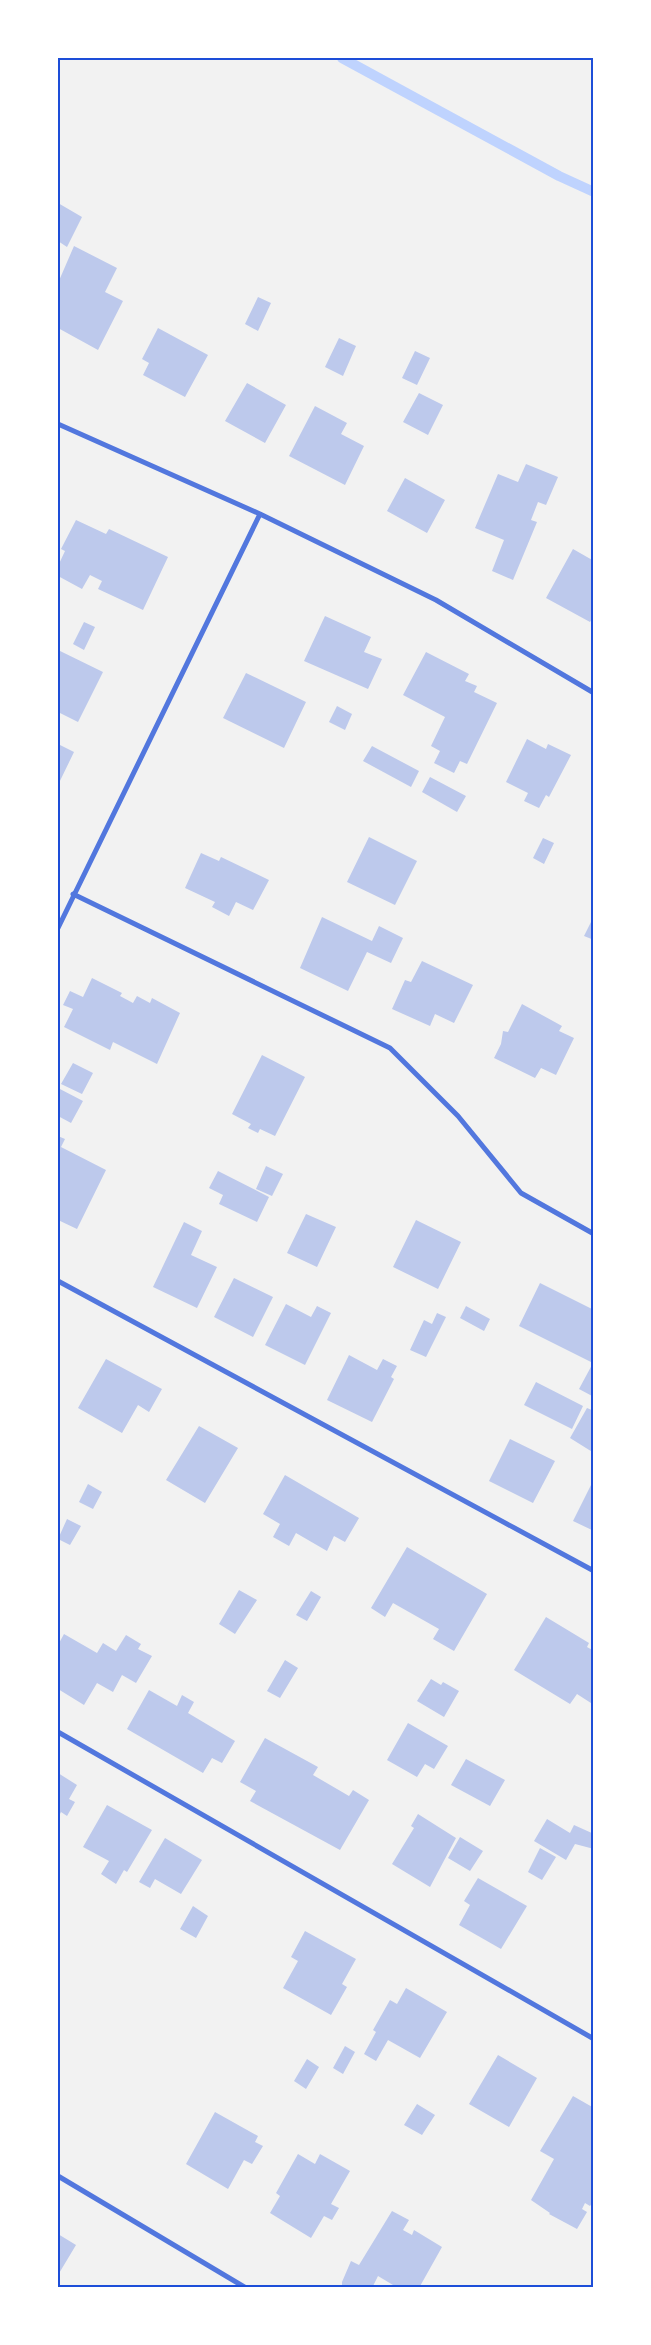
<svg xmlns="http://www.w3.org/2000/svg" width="651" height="2345" viewBox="0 0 651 2345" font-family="'PT Serif',serif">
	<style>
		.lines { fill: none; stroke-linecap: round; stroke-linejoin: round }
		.stream { stroke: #bfd3fe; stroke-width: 10 }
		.building { fill: #bdc9ec }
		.minor { stroke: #5277de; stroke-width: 5 }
		.neatline { fill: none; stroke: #1d4ed8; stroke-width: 2 }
	</style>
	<rect width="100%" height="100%" fill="#f2f2f2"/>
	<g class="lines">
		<path class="stream" d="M 342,58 L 559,176 L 594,192"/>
	</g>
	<path class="building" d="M 58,203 L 82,217 L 67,247 L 58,241 Z
		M 74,246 L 117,268 L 105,292 L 123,301 L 98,350 L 58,328 L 58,283 Z
		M 258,297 L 271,303 L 258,331 L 245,324 Z
		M 158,328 L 208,355 L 185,397 L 143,375 L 149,363 L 142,359 Z
		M 339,338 L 356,346 L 343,376 L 325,367 Z
		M 415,351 L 430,358 L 417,385 L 402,378 Z
		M 247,383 L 286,405 L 265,443 L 225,421 Z
		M 419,393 L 443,405 L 428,435 L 403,422 Z
		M 315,406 L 347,423 L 341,434 L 364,446 L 345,485 L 289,456 Z
		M 526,464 L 558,477 L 546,505 L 538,502 L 531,520 L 537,522 L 513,580 L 492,571 L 504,540 L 475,528 L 498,474 L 518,482 Z
		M 405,478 L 445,500 L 427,533 L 387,511 Z
		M 76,520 L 106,534 L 109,529 L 168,557 L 143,610 L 98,589 L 102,581 L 90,575 L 82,589 L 58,576 L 58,566 L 65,551 L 61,549 Z
		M 573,549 L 594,561 L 594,616 L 590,622 L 546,598 Z
		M 325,616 L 371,637 L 364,652 L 382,659 L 368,689 L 304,661 Z
		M 84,622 L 95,627 L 84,650 L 73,644 Z
		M 58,650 L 103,672 L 78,722 L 58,712 Z
		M 426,652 L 469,674 L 465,681 L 477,686 L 474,692 L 497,703 L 467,764 L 460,761 L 454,773 L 434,763 L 440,751 L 431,746 L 445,717 L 403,695 Z
		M 246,673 L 306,702 L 284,748 L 223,718 Z
		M 337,706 L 352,714 L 345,730 L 329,722 Z
		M 527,739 L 546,749 L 548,744 L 571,755 L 549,797 L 546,795 L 539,808 L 524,801 L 528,793 L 506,782 Z
		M 58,744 L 74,752 L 58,785 Z
		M 372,746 L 419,771 L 411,787 L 363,761 Z
		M 430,777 L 466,796 L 457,812 L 422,792 Z
		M 369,837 L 417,861 L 395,905 L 347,882 Z
		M 543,838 L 554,843 L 544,864 L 533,858 Z
		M 201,853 L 219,861 L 221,857 L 269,880 L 253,910 L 236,902 L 229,916 L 212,907 L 215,902 L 185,888 Z
		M 594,916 L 594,940 L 584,936 Z
		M 322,917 L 372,941 L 379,926 L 403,938 L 391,963 L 367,952 L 348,991 L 300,968 Z
		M 422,961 L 473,985 L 454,1023 L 435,1014 L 430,1026 L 392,1009 L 405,980 L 411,982 Z
		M 92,978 L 122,993 L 120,996 L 133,1003 L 137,996 L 150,1003 L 152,998 L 180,1013 L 157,1064 L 113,1042 L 110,1050 L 64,1027 L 73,1009 L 63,1005 L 70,991 L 83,997 Z
		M 522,1004 L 562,1026 L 559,1031 L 574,1038 L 556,1075 L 541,1068 L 535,1078 L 494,1058 L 501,1044 L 503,1031 L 508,1032 Z
		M 262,1055 L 305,1077 L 275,1136 L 260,1129 L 258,1133 L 248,1128 L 251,1124 L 232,1114 Z
		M 73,1063 L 93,1073 L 82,1094 L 61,1084 Z
		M 58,1088 L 83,1101 L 71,1123 L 58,1116 Z
		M 58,1136 L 65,1139 L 61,1147 L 106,1170 L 77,1229 L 58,1220 Z
		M 266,1166 L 283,1174 L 272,1196 L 256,1189 Z
		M 218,1171 L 269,1197 L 257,1222 L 219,1204 L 223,1195 L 209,1188 Z
		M 306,1214 L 336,1227 L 317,1267 L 287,1253 Z
		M 416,1220 L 461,1242 L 438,1289 L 393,1267 Z
		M 184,1222 L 202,1231 L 191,1255 L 217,1267 L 197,1308 L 153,1287 Z
		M 234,1278 L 273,1297 L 253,1337 L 214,1317 Z
		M 540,1283 L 594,1310 L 594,1397 L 579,1389 L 593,1363 L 519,1326 Z
		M 286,1304 L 311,1317 L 317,1306 L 331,1313 L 305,1365 L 265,1345 Z
		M 466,1306 L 490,1319 L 484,1331 L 460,1318 Z
		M 437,1313 L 446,1317 L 426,1357 L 410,1350 L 424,1320 L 432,1324 Z
		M 349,1355 L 377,1370 L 383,1359 L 397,1366 L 391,1377 L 394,1379 L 372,1422 L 327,1400 Z
		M 106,1359 L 162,1389 L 149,1412 L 138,1405 L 122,1433 L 78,1408 Z
		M 536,1382 L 583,1406 L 572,1429 L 524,1405 Z
		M 587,1408 L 594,1411 L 594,1453 L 570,1438 Z
		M 199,1426 L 238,1448 L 205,1503 L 166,1480 Z
		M 510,1439 L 555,1461 L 533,1503 L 489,1481 Z
		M 285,1475 L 359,1518 L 345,1542 L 334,1536 L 327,1551 L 296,1533 L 289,1546 L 273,1537 L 280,1524 L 263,1514 Z
		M 594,1479 L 594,1531 L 573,1521 Z
		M 88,1484 L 102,1492 L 93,1509 L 79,1502 Z
		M 67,1519 L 81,1526 L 70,1545 L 58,1539 Z
		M 407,1547 L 487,1594 L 454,1651 L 433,1639 L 439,1629 L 393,1603 L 385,1617 L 371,1608 Z
		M 239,1590 L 257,1600 L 235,1634 L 219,1624 Z
		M 311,1591 L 321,1597 L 307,1621 L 296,1615 Z
		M 546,1617 L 589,1643 L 587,1647 L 594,1651 L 594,1705 L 577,1694 L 570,1704 L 514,1670 Z
		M 64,1634 L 97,1653 L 103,1643 L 116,1651 L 126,1635 L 141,1644 L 138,1649 L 152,1656 L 136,1683 L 122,1675 L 113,1692 L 97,1683 L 84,1705 L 58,1689 L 58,1645 Z
		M 285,1660 L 298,1668 L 280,1698 L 267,1691 Z
		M 431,1679 L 441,1685 L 443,1682 L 459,1691 L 444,1717 L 417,1701 Z
		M 149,1690 L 177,1706 L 182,1695 L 194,1702 L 188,1713 L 235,1741 L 222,1763 L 212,1758 L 203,1773 L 127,1729 Z
		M 408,1723 L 448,1746 L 434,1769 L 425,1764 L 417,1777 L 387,1760 Z
		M 265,1738 L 318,1767 L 313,1775 L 349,1796 L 353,1790 L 369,1800 L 340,1850 L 250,1801 L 256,1791 L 240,1782 Z
		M 466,1759 L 505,1780 L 490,1806 L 451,1785 Z
		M 58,1773 L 77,1785 L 69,1799 L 75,1802 L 67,1816 L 61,1812 L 58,1818 Z
		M 107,1805 L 152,1830 L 127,1872 L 124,1870 L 116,1884 L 101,1874 L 109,1861 L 83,1847 Z
		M 418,1814 L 456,1838 L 430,1887 L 392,1864 L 414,1828 L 411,1826 Z
		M 547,1819 L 570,1833 L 574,1825 L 594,1834 L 594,1849 L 575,1844 L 566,1860 L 534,1841 Z
		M 460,1837 L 483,1851 L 470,1871 L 448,1858 Z
		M 165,1838 L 202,1860 L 181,1894 L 155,1879 L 150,1888 L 139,1882 Z
		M 540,1848 L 556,1857 L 542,1880 L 528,1872 Z
		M 478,1878 L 527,1906 L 501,1949 L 459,1925 L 470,1905 L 464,1901 Z
		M 193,1906 L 208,1916 L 196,1938 L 180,1929 Z
		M 305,1931 L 356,1959 L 342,1984 L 347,1987 L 331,2015 L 283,1988 L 298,1961 L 291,1957 Z
		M 406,1988 L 447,2012 L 420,2058 L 388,2040 L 376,2061 L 364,2054 L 376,2032 L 373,2030 L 390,2000 L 397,2004 Z
		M 345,2046 L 355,2052 L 343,2074 L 333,2068 Z
		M 498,2055 L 537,2078 L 509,2127 L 469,2104 Z
		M 307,2059 L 319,2067 L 306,2089 L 294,2081 Z
		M 573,2096 L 594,2108 L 594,2201 L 590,2206 L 585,2203 L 582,2209 L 587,2212 L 577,2229 L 549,2214 L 550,2213 L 531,2200 L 554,2159 L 540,2151 Z
		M 417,2104 L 435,2115 L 422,2135 L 404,2125 Z
		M 215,2112 L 258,2136 L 255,2142 L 263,2146 L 252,2164 L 244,2160 L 228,2189 L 186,2164 Z
		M 298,2154 L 315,2164 L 320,2154 L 350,2171 L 331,2204 L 339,2208 L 332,2220 L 324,2216 L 311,2238 L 270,2213 L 280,2196 L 276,2193 Z
		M 392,2211 L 409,2220 L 403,2230 L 412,2235 L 414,2230 L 442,2247 L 419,2288 L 398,2288 L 378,2276 L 372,2288 L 342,2288 L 342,2282 L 351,2261 L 359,2265 Z
		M 58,2234 L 76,2245 L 58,2275 Z"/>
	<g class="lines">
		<path class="minor" d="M 58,424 L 260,514 L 436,600 L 594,693
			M 73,894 L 390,1048 L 458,1116 L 521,1193 L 594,1234
			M 58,928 L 260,514
			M 58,1281 L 594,1571
			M 58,1732 L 594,2039
			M 58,2176 L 246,2288"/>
	</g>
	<rect width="651" height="2345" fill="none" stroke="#ffffff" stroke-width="118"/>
	<rect x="59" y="59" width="533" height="2227" class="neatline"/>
</svg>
